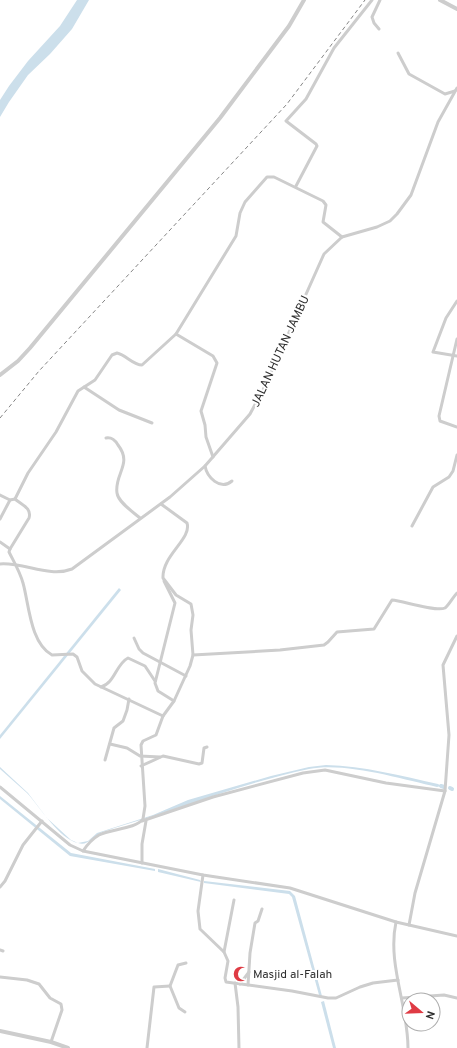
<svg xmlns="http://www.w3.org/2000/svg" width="457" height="1048" font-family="Overpass,sans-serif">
<rect width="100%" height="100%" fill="#fff"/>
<!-- water -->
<g fill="#ccdfeb">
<path d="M77 0H89L72 29 50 54 28 75 9 102 0 117V100L9 86 28 61 60 26Z"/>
<path d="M119 588 121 590 0 739V735Z"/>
<path d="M326 765C364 766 402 776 438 784L441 786 437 787C401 779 346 762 309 769 246 782 186 807 124 825 116 828 106 830 99 834 91 838 88 846 78 843 59 839 40 807 27 793 18 785 9 777 0 769V767L28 793 47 818 71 840 78 843 88 841 97 833 153 815 188 800 271 776 309 767Z"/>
<path d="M0 796 71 853 155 869V871L70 856 0 799Z"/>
<path d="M158 869 200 880 201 882 158 872Z"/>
<path d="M204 881 290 891 295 896 322 996 319 995 292 897 289 894 204 883Z"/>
<path d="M324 1001 336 1048H333L321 1002Z"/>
</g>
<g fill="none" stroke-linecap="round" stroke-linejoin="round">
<!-- canal -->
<g stroke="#ccdfeb" stroke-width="4">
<path d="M441 786 444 787"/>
<path d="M450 788 452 789"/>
</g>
<!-- minor -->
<g stroke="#cdcdcd" stroke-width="3">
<path d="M379 29 374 23 372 17 380 0"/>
<path d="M398 53 409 74 445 94 455 91"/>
<path d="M296 186 317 146 316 144 286 121 306 99 334 48 372 0"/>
<path d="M457 301 446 318 433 352 457 356"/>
<path d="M176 334 213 356 217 363 201 411 205 425 206 437 213 457"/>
<path d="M457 339 439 416 440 421 457 427"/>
<path d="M84 387 119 410 152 423"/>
<path d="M106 438C112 437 115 440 118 445 133 464 114 474 117 493 118 502 133 512 140 518"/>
<path d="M205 466C207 477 220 491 232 481"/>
<path d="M0 495 10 500 0 519"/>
<path d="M15 499 28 473 56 432 78 391 95 380 112 355 117 353C126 355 133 365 142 365L176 334 236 236 240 213 245 202 267 177H274L323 201 326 205 323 222 342 237"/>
<path d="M10 500 15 499C22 505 32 508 29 518L10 549"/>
<path d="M412 526 433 487 449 477 453 471 457 455"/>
<path d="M0 542 10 549 9 552C14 562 20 572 23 583 29 604 30 643 52 655L73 654 77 657 82 671 95 684 163 716"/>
<path d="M0 564C24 562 49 578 72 569L170 497 205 466 250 414 265 386 324 254 342 237 377 227 390 221 397 214 411 195 438 122 457 88"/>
<path d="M164 581 175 603 155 683 158 691 174 701"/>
<path d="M134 638 139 649 143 653 186 676"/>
<path d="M193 655 280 650 324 645 328 642 337 632 374 629 392 600C403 601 436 612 445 608 449 605 453 597 457 593"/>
<path d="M101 687C115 683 116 664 128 658L145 666 155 681"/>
<path d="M110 744 127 748 140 756 160 757"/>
<path d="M105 760 114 728 123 721 127 710 129 699"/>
<path d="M141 766 163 756 199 764 202 763 204 748 207 747"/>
<path d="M0 787 70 845 83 851 203 875 290 888 396 922"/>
<path d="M142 821 213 797 303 773 325 770 386 783 445 791"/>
<path d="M83 851C87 845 92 839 99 835 110 829 136 829 143 819L145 806 141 745 143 741 156 735 163 716 174 701 190 666 193 655 191 630 193 615 191 604 176 595 163 578C162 555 192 539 187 523L161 504"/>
<path d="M142 863V844L146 821"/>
<path d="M203 875 198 911 200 929 224 952"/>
<path d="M0 887 5 881 23 845 42 821"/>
<path d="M234 900 224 952 228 961 225 978 226 982 292 991 328 998H336L360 987 373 983 398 980"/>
<path d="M409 925 457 936"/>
<path d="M0 950 3 951"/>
<path d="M0 977 27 980 39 984 50 998 61 1004 62 1010 51 1042"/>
<path d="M235 983 238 1007 239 1048"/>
<path d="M240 984 249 972"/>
<path d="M248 985 250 953 255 923 258 921 262 909"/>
<path d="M402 998 444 995 457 998"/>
<path d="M185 1012 179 1008 170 986 178 965 186 963"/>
<path d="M147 1048 154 987 170 986"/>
<path d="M408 1048C408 1005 387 964 396 922L409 925 415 893 445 791 449 735 443 665 457 636"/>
</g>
<!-- tertiary -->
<g stroke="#cdcdcd" stroke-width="4">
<path d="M440 0 457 9"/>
<path d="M0 375 18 361 30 348 220 118 289 26 304 0"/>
<path d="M0 1031 51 1042 68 1048"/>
</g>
<!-- rail -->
<path stroke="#858585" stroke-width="1" stroke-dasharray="4 3" stroke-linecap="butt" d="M0 418 39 371 287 104 365 0"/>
</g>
<!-- icons -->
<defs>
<symbol id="mosque-bare" viewBox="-9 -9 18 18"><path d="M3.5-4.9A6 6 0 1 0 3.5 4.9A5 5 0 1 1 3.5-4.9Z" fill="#df3b44" stroke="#fff" stroke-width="2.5" paint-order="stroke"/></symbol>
</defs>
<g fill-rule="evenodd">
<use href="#mosque-bare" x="230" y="963" width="22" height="22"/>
</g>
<g text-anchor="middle" stroke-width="4" stroke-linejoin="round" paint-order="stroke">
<!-- street labels -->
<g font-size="12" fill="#303030" stroke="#fff">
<text transform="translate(280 351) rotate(-65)" y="4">JALAN HUTAN JAMBU</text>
</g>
<!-- poi labels -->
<g font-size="12" fill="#303030" stroke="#fff" text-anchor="start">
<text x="253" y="978">Masjid al-Falah</text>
</g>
</g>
<!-- north arrow -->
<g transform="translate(421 1012) rotate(109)"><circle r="19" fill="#ffffff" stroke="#acacac"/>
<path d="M0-3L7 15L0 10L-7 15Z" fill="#df3b44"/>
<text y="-6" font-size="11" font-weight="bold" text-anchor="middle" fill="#303030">N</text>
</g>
</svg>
